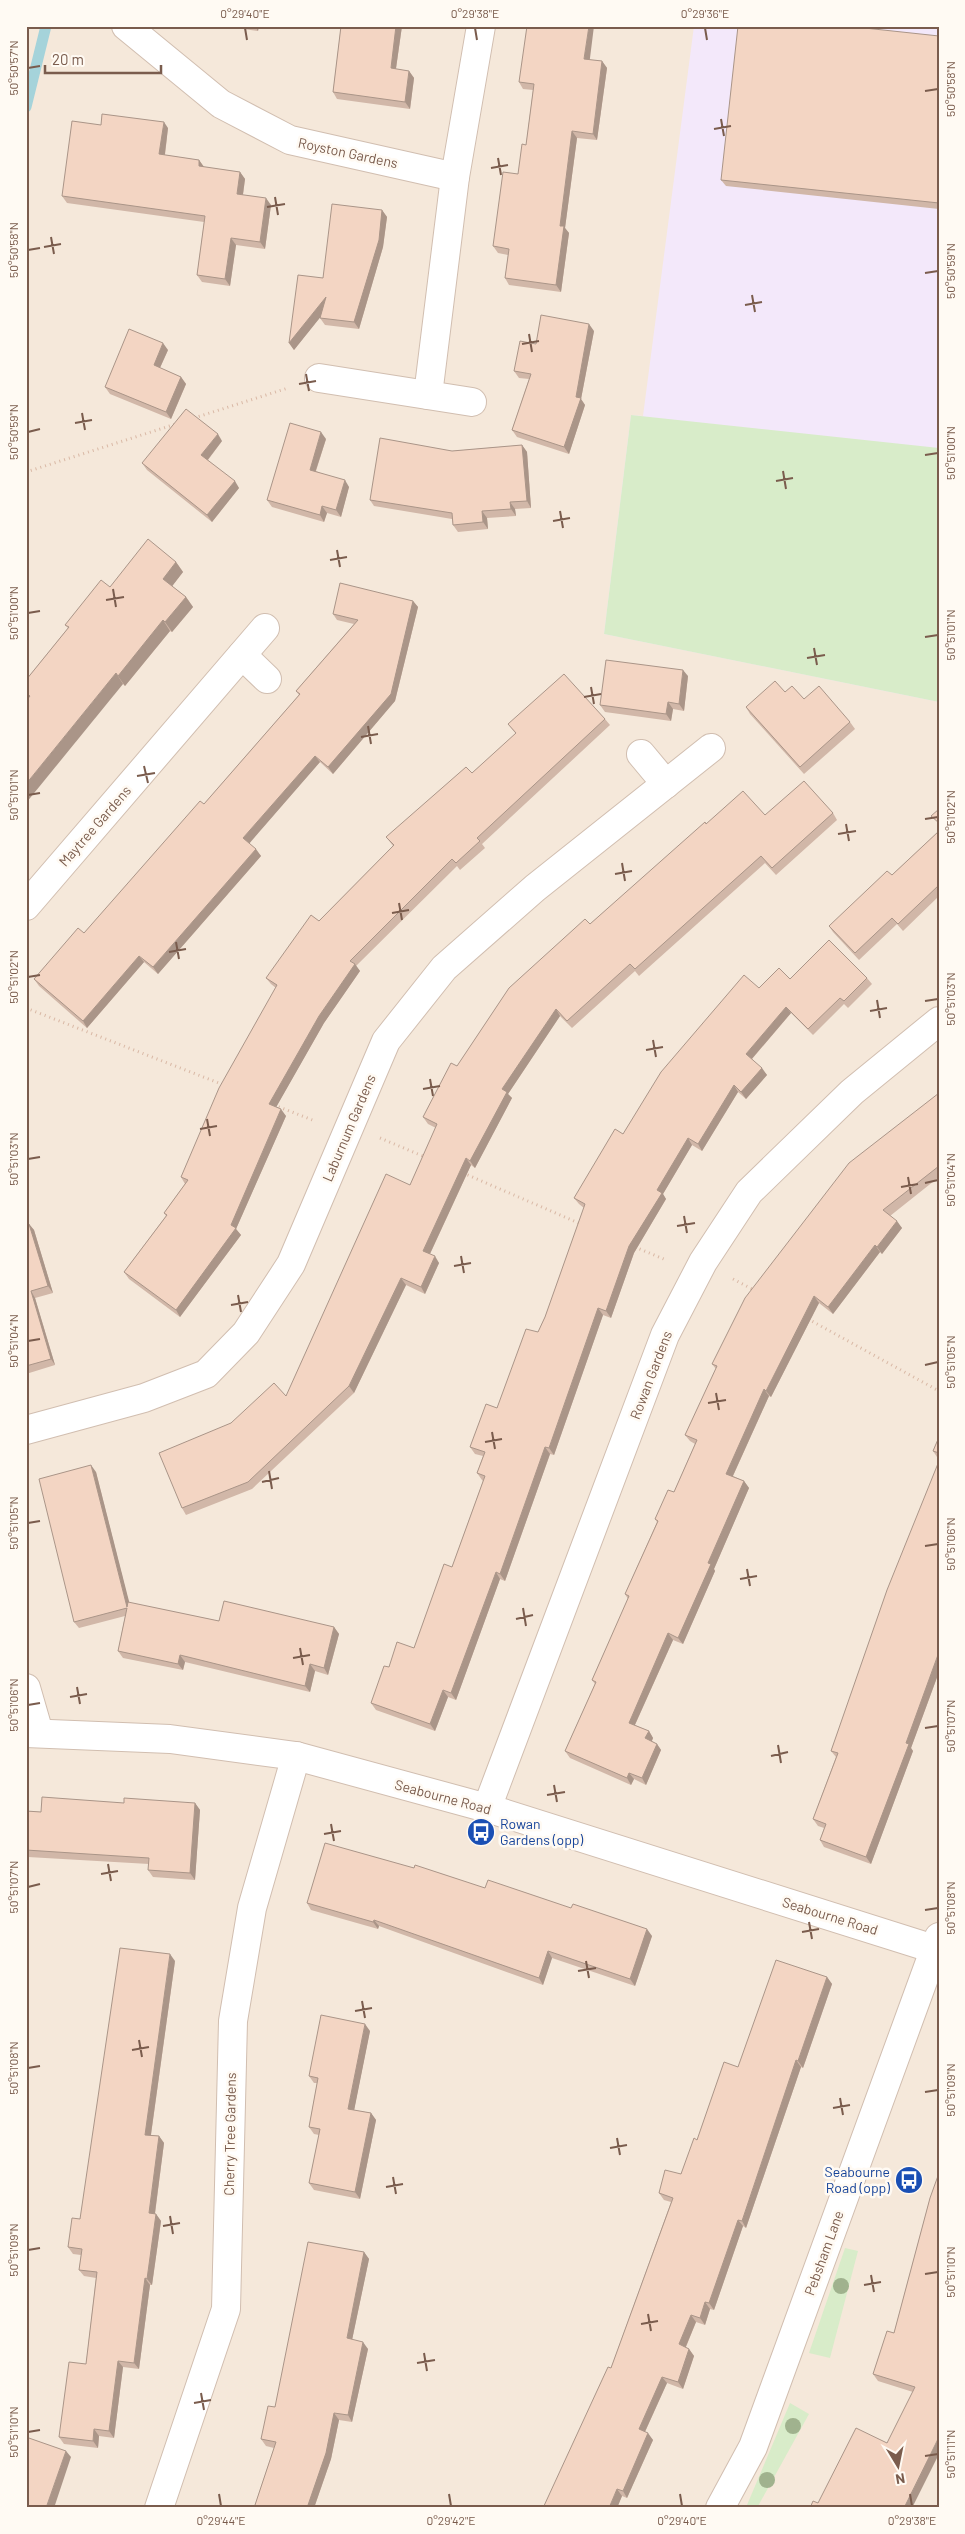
<svg xmlns="http://www.w3.org/2000/svg" width="965" height="2534" font-family="Barlow,sans-serif">
<rect width="100%" height="100%" fill="#fdf6ec"/>
<!-- residential -->
<rect fill="#f5e8da" x="26" y="26" width="913" height="2482"/>
<!-- education -->
<path fill="#f3e8fa" d="M694 26H939V702L604 634 631 415 643 416Z"/>
<!-- green -->
<g fill="#d8ecc9">
<path d="M631 415 939 448V702L604 634Z"/>
<path d="M845 2248 858 2251 830 2358 809 2353Z"/>
<path d="M790 2403 809 2414 757 2508 747 2505Z"/>
</g>
<g fill="none" stroke-linecap="round" stroke-linejoin="round">
<!-- stream -->
<path stroke="#a5d3da" stroke-width="11" d="M26 107 46 26"/>
<defs>
<g id="minor">
<path d="M126 26 221 104 290 140 455 177"/>
<path d="M319 378 472 402"/>
<path d="M428 395 455 177 481 26"/>
<path d="M242 655 267 679"/>
<path d="M641 754 666 784"/>
<path d="M26 906 265 628"/>
<path d="M26 1430 144 1398 206 1374 246 1333 291 1264 386 1041 444 968 535 888 711 748"/>
<path d="M26 1688 39 1733"/>
<path d="M26 1733 170 1739 296 1756 487 1808 934 1949"/>
<path d="M487 1808 665 1335 703 1262 749 1192 852 1092 939 1021"/>
<path d="M159 2508 226 2309 233 2021 252 1908 296 1756"/>
<path d="M720 2508 753 2447 939 1937"/>
</g>
</defs>
<!-- minor casing -->
<use href="#minor" stroke="#d1beb0" stroke-width="30"/>
<!-- path -->
<g stroke="#d9b8a5" stroke-width="3" stroke-dasharray="1 4" stroke-linecap="butt">
<path d="M194 418 288 388"/>
<path d="M26 472 176 424"/>
<path d="M26 1008 224 1085"/>
<path d="M274 1105 315 1121"/>
<path d="M380 1138 425 1157"/>
<path d="M463 1173 581 1224"/>
<path d="M635 1247 666 1260"/>
<path d="M733 1279 754 1290"/>
<path d="M808 1319 939 1391"/>
</g>
<!-- minor -->
<use href="#minor" stroke="#fff" stroke-width="28"/>
</g>
<!-- trees -->
<g fill="#a0b28e">
<circle cx="841" cy="2286" r="8"/>
<circle cx="793" cy="2426" r="8"/>
<circle cx="767" cy="2480" r="8"/>
</g>
<!-- wall -->
<g fill="#d1b7a8">
<path d="M228 26H259L258 31 229 27Z"/>
<path d="M341 26H402L396 69 409 71 414 78 410 109 337 99 333 92Z"/>
<path d="M939 36V209L726 186 721 180Z"/>
<path d="M590 60 602 61 607 68 597 140 577 138 565 228 569 233 561 292 509 285 505 278 508 255 498 253 493 246 518 174 526 145 533 90 523 89 519 82Z"/>
<path d="M101 125 168 128 165 155 199 160 204 167 240 172 245 179 243 195 271 205 265 249 236 245 230 286 202 282 197 275 204 222 67 203 62 196Z"/>
<path d="M382 210 387 217 383 247 359 329 325 325 320 318V317L294 350 289 343 323 278Z"/>
<path d="M594 331 581 399 585 405 569 454 517 437 512 430 529 379 519 378 514 371 536 344Z"/>
<path d="M168 350 160 368 181 377 186 384 171 419 110 394 105 387Z"/>
<path d="M326 439 316 471 349 487 341 517 327 513 324 522 272 507 267 500Z"/>
<path d="M222 441 208 460 239 488 212 522 147 470 142 463Z"/>
<path d="M522 445 527 452 531 508 515 509 516 516 487 518 488 529 458 532 453 525 452 519 374 506 370 500 452 451Z"/>
<path d="M176 562 183 572 172 586 186 597 193 607 172 632 170 631 125 686 123 684 28 699 26 697V680L68 628 65 625 110 587Z"/>
<path d="M413 601 418 607 395 701 333 774 320 762 249 843 261 856 158 974 144 962 87 1028 39 986 34 979 84 933 204 804 299 695 296 691 354 624 337 620 333 614Z"/>
<path d="M688 676 684 711 673 709 671 721 605 712 600 705Z"/>
<path d="M785 692 850 722 855 729 804 774 750 714 746 707Z"/>
<path d="M605 719 610 725 482 844 485 848 460 870 457 866 356 966 360 971 324 1023 276 1107 286 1116 236 1229 241 1235 180 1317 129 1279 124 1272 166 1216 164 1213 185 1184 181 1177 276 988 271 984 266 978 319 921 393 846 386 837 472 773 516 734 508 724Z"/>
<path d="M833 813 837 820 776 875 765 863 639 976 635 971 572 1028 560 1016 508 1094 512 1098 475 1168 471 1165 430 1254 439 1263 425 1294 406 1285 354 1393 252 1489 186 1515 182 1508 231 1423 286 1396 410 1185 436 1128 428 1124 423 1117 457 1066 590 924 706 824 765 815Z"/>
<path d="M939 831V896L903 931 897 924 859 960 833 932 829 926 892 875Z"/>
<path d="M867 978 872 984 848 1008 844 1004 813 1035 791 1013 752 1059 767 1075 746 1099 738 1092 702 1151 692 1145 663 1194 666 1199 634 1253 611 1318 603 1315 554 1455 550 1454 505 1581 500 1579 456 1700 448 1697 435 1731 376 1710 371 1703 389 1667 414 1648 452 1567 483 1481 482 1480 477 1473 483 1456 475 1454 470 1447 497 1408 538 1332 545 1317 584 1208 579 1204 574 1198 623 1134 759 988 790 979Z"/>
<path d="M939 1093V1177L890 1216 902 1228 882 1254 880 1252 833 1314 819 1303 771 1397 769 1396 733 1476 744 1481 749 1488 714 1569 715 1571 683 1644 673 1640 635 1725 649 1731 653 1738 652 1741 657 1744 661 1750 646 1785 634 1779 631 1785 570 1758 565 1751 595 1684 592 1680 628 1599 625 1594 657 1522 655 1519 674 1492 695 1444 690 1441 685 1435 716 1369 712 1364Z"/>
<path d="M26 1222 27 1224H29L34 1230 53 1293 35 1298 55 1365 26 1374Z"/>
<path d="M939 1437V1458L937 1457 933 1451Z"/>
<path d="M939 1461V1672L911 1748 913 1751 871 1864 824 1847 820 1840 824 1828 818 1826 813 1819 836 1757 831 1751Z"/>
<path d="M96 1472 129 1603 219 1621 334 1627 339 1634 328 1675 315 1671 310 1692 185 1662 183 1670 123 1658 118 1651 125 1616 79 1628 74 1622Z"/>
<path d="M124 1803H195L200 1810 195 1880 153 1877 148 1870 149 1864 28 1857 26 1854V1811L41 1812Z"/>
<path d="M485 1888 652 1936 635 1986 552 1958 543 1985 379 1926 378 1929 311 1910 307 1903Z"/>
<path d="M175 1961 151 2135 159 2136 164 2143 155 2214H156L161 2221 152 2285H150L139 2369 123 2367 114 2438 99 2436 98 2448 64 2444 59 2437 86 2364 96 2278 84 2276 79 2270 81 2255 73 2254 68 2247 80 2219Z"/>
<path d="M827 1977 832 1984 803 2068 801 2067 746 2228 743 2226 714 2310 710 2309 705 2325 696 2322 686 2347 689 2349 694 2356 683 2389 667 2383 645 2432 653 2440 627 2498 622 2496 617 2508 611 2368 671 2202 664 2200 659 2193 681 2174 697 2140 738 2067Z"/>
<path d="M370 2031 354 2110 371 2113 376 2120 360 2199 314 2190 309 2183 319 2135 314 2134 309 2127 317 2083H314L309 2076Z"/>
<path d="M930 2198 912 2508 818 2503 887 2443 913 2392 878 2381 873 2374 894 2333Z"/>
<path d="M364 2252 369 2259 352 2340 368 2349 352 2422 339 2420 331 2459 314 2508H254L274 2448 266 2446 261 2439 275 2407Z"/>
</g>
<!-- shaded-wall -->
<g fill="#aa9588">
<path d="M255 26H259L258 31Z"/>
<path d="M396 26H402L395 75 391 68Z"/>
<path d="M589 26H594L589 66 584 59Z"/>
<path d="M602 61 607 68 597 140 593 134Z"/>
<path d="M409 71 414 78 410 109 405 102Z"/>
<path d="M164 122 168 128 164 161 159 154Z"/>
<path d="M572 131 577 138 565 228 569 233 561 292 556 285 560 226Z"/>
<path d="M199 160 204 167 203 173 199 166Z"/>
<path d="M240 172 245 179 242 201 237 194Z"/>
<path d="M266 198 271 205 265 249 260 242Z"/>
<path d="M382 210 387 217 383 247 359 329 354 322Z"/>
<path d="M231 238 236 245 230 286 225 279Z"/>
<path d="M326 297 331 304 294 350 289 343Z"/>
<path d="M589 324 594 331 581 399 585 405 569 454 564 447 576 397Z"/>
<path d="M163 343 168 350 158 372 154 365Z"/>
<path d="M181 377 186 384 171 419 166 412Z"/>
<path d="M321 432 326 439 314 476 310 470Z"/>
<path d="M218 434 222 441 206 462 201 455Z"/>
<path d="M522 445 527 452 531 508 527 501Z"/>
<path d="M345 480 349 487 341 517 336 510Z"/>
<path d="M235 481 239 488 212 522 207 515Z"/>
<path d="M510 502 515 509 516 516 511 509Z"/>
<path d="M322 506 327 513 324 522 320 515Z"/>
<path d="M482 511 487 518 488 529 483 522Z"/>
<path d="M176 562 183 572 170 589 163 579Z"/>
<path d="M186 597 193 607 172 632 165 622Z"/>
<path d="M413 601 418 607 395 701 333 774 328 767Z"/>
<path d="M163 620 170 631 125 686 118 676Z"/>
<path d="M683 670 688 676 684 711 679 704Z"/>
<path d="M116 673 123 684 26 803V784Z"/>
<path d="M668 702 673 709 671 721 666 714Z"/>
<path d="M315 756 320 762 248 845 243 838Z"/>
<path d="M256 849 261 856 158 974 153 967Z"/>
<path d="M139 956 144 962 87 1028 83 1021Z"/>
<path d="M355 964 360 971 324 1023 274 1111 269 1104 319 1016Z"/>
<path d="M786 1007 791 1013 750 1061 746 1054Z"/>
<path d="M556 1009 560 1016 508 1094 512 1098 475 1168 470 1161 502 1089Z"/>
<path d="M762 1068 767 1075 746 1099 741 1092Z"/>
<path d="M734 1085 738 1092 702 1151 698 1144Z"/>
<path d="M281 1109 286 1116 236 1229 241 1235 180 1317 176 1310 231 1225Z"/>
<path d="M688 1138 692 1145 663 1194 666 1199 634 1253 611 1318 606 1311 629 1246 657 1190Z"/>
<path d="M466 1158 471 1165 428 1258 423 1251Z"/>
<path d="M897 1221 902 1228 882 1254 877 1247Z"/>
<path d="M29 1224 34 1230 53 1293 48 1286Z"/>
<path d="M875 1245 880 1252 833 1314 828 1307Z"/>
<path d="M435 1256 439 1263 425 1294 421 1287Z"/>
<path d="M401 1278 406 1285 354 1393 349 1386Z"/>
<path d="M31 1291 35 1298 55 1365 51 1359Z"/>
<path d="M814 1296 819 1303 771 1397 766 1391Z"/>
<path d="M598 1308 603 1315 554 1455 549 1448Z"/>
<path d="M764 1389 769 1396 731 1480 726 1474Z"/>
<path d="M545 1447 550 1454 505 1581 500 1574Z"/>
<path d="M91 1465 96 1472 132 1613 127 1607Z"/>
<path d="M744 1481 749 1488 714 1569 715 1571 683 1644 678 1638 708 1563Z"/>
<path d="M496 1572 500 1579 456 1700 451 1693Z"/>
<path d="M334 1627 339 1634 328 1675 324 1668Z"/>
<path d="M668 1633 673 1640 633 1729 629 1723Z"/>
<path d="M939 1652V1672L911 1748 913 1751 871 1864 866 1857 906 1743Z"/>
<path d="M180 1655 185 1662 183 1670 178 1664Z"/>
<path d="M310 1664 315 1671 310 1692 305 1686Z"/>
<path d="M443 1690 448 1697 435 1731 430 1724Z"/>
<path d="M649 1731 653 1738 650 1745 645 1738Z"/>
<path d="M657 1744 661 1750 646 1785 642 1778Z"/>
<path d="M629 1773 634 1779 631 1785 627 1778Z"/>
<path d="M195 1803 200 1810 195 1880 190 1873Z"/>
<path d="M374 1920 379 1926 378 1929 373 1922Z"/>
<path d="M647 1929 652 1936 635 1986 630 1979Z"/>
<path d="M548 1951 552 1958 543 1985 539 1978Z"/>
<path d="M170 1954 175 1961 150 2141 145 2135Z"/>
<path d="M827 1977 832 1984 803 2068 798 2061Z"/>
<path d="M365 2024 370 2031 353 2116 348 2109Z"/>
<path d="M796 2060 801 2067 746 2228 742 2221Z"/>
<path d="M371 2113 376 2120 360 2199 355 2192Z"/>
<path d="M159 2136 164 2143 154 2220 149 2213Z"/>
<path d="M156 2214 161 2221 152 2285 147 2279Z"/>
<path d="M738 2220 743 2226 714 2310 709 2303Z"/>
<path d="M364 2252 369 2259 351 2345 347 2338Z"/>
<path d="M145 2278 150 2285 139 2369 134 2363Z"/>
<path d="M705 2302 710 2309 705 2325 700 2318Z"/>
<path d="M691 2315 696 2322 684 2351 679 2344Z"/>
<path d="M363 2342 368 2349 352 2422 348 2415Z"/>
<path d="M689 2349 694 2356 683 2389 678 2382Z"/>
<path d="M118 2361 123 2367 114 2438 109 2431Z"/>
<path d="M662 2377 667 2383 643 2436 639 2429Z"/>
<path d="M334 2413 339 2420 331 2459 314 2508H307Z"/>
<path d="M94 2429 99 2436 98 2448 93 2441Z"/>
<path d="M648 2433 653 2440 627 2498 623 2491Z"/>
<path d="M939 2437V2454L912 2508H904Z"/>
<path d="M66 2451 71 2457 54 2508H46Z"/>
<path d="M617 2489 622 2496 617 2508H609Z"/>
</g>
<!-- building -->
<g fill="#f3d5c3" stroke="#aa9588">
<path d="M341 26H396L391 68 409 71 405 102 333 92Z"/>
<path d="M527 26H589L584 59 602 61 593 134 572 131 560 226H564L556 285 505 278 509 249 493 246 503 172 518 174 522 144 526 145 534 84 519 82Z"/>
<path d="M738 26H846L939 36V203L721 180Z"/>
<path d="M102 114 164 122 159 154 199 160V166L240 172 237 194 266 198 260 242 231 238 225 279 197 275 205 216 62 196 72 121 101 125Z"/>
<path d="M332 204 382 210 379 240 354 322 320 318 326 297 289 343 298 275 323 278Z"/>
<path d="M541 315 589 324 576 397 581 398 564 447 512 430 531 374 514 371 520 341 536 344Z"/>
<path d="M129 329 163 343 154 365 181 377 166 412 105 387Z"/>
<path d="M186 409 218 434 201 455 235 481 207 515 142 463Z"/>
<path d="M290 423 321 432 310 470 345 480 336 510 322 506 320 515 267 500Z"/>
<path d="M380 438 452 451 522 445 527 501 510 502 511 509 482 511 483 522 453 525 452 513 370 500Z"/>
<path d="M148 539 176 562 163 579 186 597 165 622 163 620 118 676 116 673 26 784V701L30 696 26 693V680L69 627 65 625 101 580 110 587Z"/>
<path d="M340 583 413 601 391 694 328 767 315 756 243 838 256 849 153 967 139 956 83 1021 34 979 78 928 84 933 200 801 204 804 300 694 296 691 358 620 333 614Z"/>
<path d="M606 660 683 670 679 704 668 702 666 714 600 705Z"/>
<path d="M564 674 605 719 477 838 480 841 456 863 452 859 350 961 355 964 319 1016 269 1104 281 1109 231 1225 236 1228 176 1310 124 1272 167 1215 164 1213 188 1180 181 1177 219 1088 277 985 266 978 311 915 319 921 394 845 386 837 466 767 472 773 516 733 508 724Z"/>
<path d="M775 681 785 692 792 686 804 699 819 686 850 722 800 767 746 707Z"/>
<path d="M804 781 833 813 772 868 761 856 635 969 630 964 567 1021 556 1009 502 1089 507 1092 470 1161 466 1158 423 1251 435 1256 421 1287 401 1278 349 1386 248 1482 182 1508 159 1453 231 1423 274 1383 286 1396 386 1174 410 1185 437 1124 423 1117 451 1063 457 1066 509 988 585 919 590 924 705 822 706 824 743 791 765 815Z"/>
<path d="M939 809V823L931 816Z"/>
<path d="M939 831V885L898 924 892 918 855 953 829 926 887 871 892 875Z"/>
<path d="M829 940 867 978 844 1001 840 998 808 1029 786 1007 746 1054 762 1068 741 1092 734 1085 698 1144 688 1138 657 1190 662 1193 629 1246 606 1311 598 1308 549 1448 545 1447 500 1574 496 1572 451 1693 443 1690 430 1724 371 1703 384 1666 389 1667 397 1642 414 1648 444 1564 452 1567 485 1476 477 1473 485 1452 470 1447 486 1404 497 1408 526 1329 538 1332 545 1317 585 1204 574 1198 615 1129 623 1134 661 1072 744 975 759 988 779 968 790 979Z"/>
<path d="M939 1093V1166L883 1210 897 1221 877 1247 875 1245 828 1307 814 1296 766 1391 764 1389 726 1474 744 1481 708 1563 711 1564 678 1638 668 1633 629 1723 649 1731 645 1738 657 1744 642 1778 629 1773 627 1778 565 1751 596 1682 592 1680 629 1596 625 1594 658 1521 655 1519 668 1490 674 1492 697 1440 685 1435 717 1366 712 1364 745 1298 849 1163Z"/>
<path d="M29 1224 48 1286 31 1291 51 1359 26 1366V1225Z"/>
<path d="M939 1437V1453L933 1451Z"/>
<path d="M939 1461V1652L906 1743 909 1744 866 1857 820 1840 826 1824 813 1819 838 1753 831 1751 887 1590Z"/>
<path d="M91 1465 127 1607 128 1602 219 1621 224 1601 334 1627 324 1668 310 1664 305 1686 180 1655 178 1664 118 1651 127 1608 74 1622 39 1479Z"/>
<path d="M42 1797 124 1803V1798L195 1803 190 1873 148 1870 149 1858 26 1850V1811L41 1812Z"/>
<path d="M325 1843 414 1868 415 1865 485 1888 488 1880 571 1908 573 1904 647 1929 630 1979 548 1951 539 1978 374 1920 373 1922 307 1903Z"/>
<path d="M120 1948 170 1954 145 2135 159 2136 149 2213 156 2214 147 2279 145 2278 134 2363 118 2361 109 2431 94 2429 93 2441 59 2437 69 2362 86 2364 97 2272 79 2270 82 2249 68 2247 72 2218 80 2219Z"/>
<path d="M776 1960 827 1977 798 2061 796 2060 742 2221 738 2220 709 2303 705 2302 700 2318 691 2315 679 2344 689 2349 678 2382 662 2377 639 2429 648 2433 623 2491 617 2489 609 2508H543L608 2367 611 2368 673 2198 659 2193 665 2170 681 2174 694 2138 697 2140 724 2062 738 2067Z"/>
<path d="M321 2015 365 2024 348 2109 371 2113 355 2192 309 2183 320 2129 309 2127 318 2078 309 2076Z"/>
<path d="M939 2173V2437L904 2508H810L813 2501 818 2503 856 2428 887 2443 915 2387 873 2374 887 2331 894 2333 930 2198Z"/>
<path d="M308 2242 364 2252 347 2338 363 2342 348 2415 334 2413 326 2453 307 2508H254L276 2442 261 2439 268 2406 275 2407Z"/>
<path d="M26 2437 66 2451 46 2508H26Z"/>
</g>
<!-- ticks -->
<path fill="none" stroke="#7a5c4d" stroke-width="2" d="M245 28 247 40M475 28 477 40M705 28 707 40M28 68 40 66M925 91 938 89M721 119 724 136M714 129 731 126M498 158 501 175M491 168 508 165M275 197 278 215M267 207 285 204M51 237 54 254M44 247 61 244M28 250 40 248M925 273 938 271M752 295 755 312M745 305 762 302M529 334 532 352M522 344 539 341M306 374 309 391M299 384 316 381M82 413 85 430M75 423 92 420M28 432 40 429M925 455 938 453M783 471 786 489M776 481 793 478M560 511 563 528M553 521 570 518M337 550 340 567M330 560 347 557M113 589 116 607M106 600 124 597M28 613 40 611M925 637 938 635M814 648 817 665M807 658 825 655M591 687 594 704M584 697 601 694M368 726 371 744M361 737 378 734M144 766 148 783M137 776 155 773M28 795 40 793M925 819 938 817M846 824 849 841M838 834 856 831M622 863 625 881M615 874 632 871M399 903 402 920M392 913 409 910M176 942 179 959M169 952 186 949M28 977 40 975M877 1000 880 1018M925 1001 938 999M870 1011 887 1008M653 1040 656 1057M646 1050 663 1047M430 1079 433 1096M423 1089 440 1086M207 1119 210 1136M200 1129 217 1126M28 1159 40 1157M908 1177 911 1194M925 1183 938 1180M901 1187 918 1184M684 1216 687 1233M677 1226 695 1223M461 1256 464 1273M454 1266 471 1263M238 1295 241 1312M231 1305 248 1302M28 1341 40 1339M925 1365 938 1362M716 1393 719 1410M708 1403 726 1400M492 1432 495 1449M485 1442 502 1439M269 1471 272 1489M262 1482 279 1478M28 1523 40 1521M925 1546 938 1544M747 1569 750 1586M740 1579 757 1576M523 1608 526 1626M516 1619 533 1615M300 1648 303 1665M293 1658 310 1655M77 1687 80 1704M70 1697 87 1694M28 1705 40 1703M925 1728 938 1726M778 1745 781 1763M771 1756 788 1752M554 1785 557 1802M547 1795 565 1792M331 1824 334 1841M324 1834 341 1831M108 1864 111 1881M101 1874 118 1871M28 1887 40 1884M925 1910 938 1908M809 1922 812 1939M802 1932 819 1929M586 1961 589 1978M578 1971 596 1968M362 2001 365 2018M355 2011 372 2008M139 2040 142 2057M132 2050 149 2047M28 2068 40 2066M925 2092 938 2090M840 2098 843 2115M833 2108 850 2105M617 2138 620 2155M610 2148 627 2145M393 2177 396 2194M386 2187 403 2184M170 2216 173 2234M163 2226 180 2223M28 2250 40 2248M925 2274 938 2272M871 2275 874 2292M864 2285 881 2282M648 2314 651 2331M641 2324 658 2321M424 2353 427 2371M417 2363 435 2360M201 2393 204 2410M194 2403 211 2400M28 2432 40 2430M925 2456 938 2454M219 2494 221 2506M449 2494 451 2506M680 2494 682 2506M910 2494 912 2506"/>
<!-- icons -->
<defs>
<symbol id="bus-disc" viewBox="-11 -11 22 22"><circle r="9.5" fill="#1a4fb4" stroke="#fffaf3"/><path d="M-5-6H5V4H4V6H2V4H-2V6H-4V4H-5ZM-3.5-4V0h7V-4ZM-3.5 1.2v1.5H-2V1.2ZM2 1.2v1.5H3.5V1.2Z" fill="#fff"/></symbol>
</defs>
<g fill-rule="evenodd">
<use href="#bus-disc" x="465" y="1816" width="32" height="32"/>
<use href="#bus-disc" x="893" y="2164" width="32" height="32"/>
</g>
<g text-anchor="middle" stroke-width="5" stroke-linejoin="round" paint-order="stroke">
<!-- street labels -->
<g font-size="14" fill="#7a5c4d" stroke="#fffaf3">
<text transform="translate(348 153) rotate(12)" y="5">Royston Gardens</text>
<text transform="translate(95 826) rotate(-49)" y="5">Maytree Gardens</text>
<text transform="translate(349 1128) rotate(-67)" y="5">Laburnum Gardens</text>
<text transform="translate(651 1375) rotate(-69)" y="5">Rowan Gardens</text>
<text transform="translate(443 1797) rotate(15)" y="5">Seabourne Road</text>
<text transform="translate(830 1916) rotate(17)" y="5">Seabourne Road</text>
<text transform="translate(230 2134) rotate(-89)" y="5">Cherry Tree Gardens</text>
<text transform="translate(824 2253) rotate(-70)" y="5">Pebsham Lane</text>
</g>
<!-- transit labels -->
<g font-size="14" fill="#164399" stroke="#fffaf3" text-anchor="start">
<text x="500" y="1829">Rowan<tspan x="500" dy="16">Gardens (opp)</tspan></text>
<text x="890" y="2177" text-anchor="end">Seabourne<tspan x="890" dy="16">Road (opp)</tspan></text>
</g>
</g>
<!-- border -->
<rect width="965" height="2534" fill="none" stroke="#fffaf3" stroke-width="55"/>
<!-- north arrow -->
<g transform="translate(898 2466) rotate(170)" stroke="#fffaf3" stroke-width="4" paint-order="stroke">
<path d="M0-4L9 19L0 12L-9 19Z" fill="#7a5c4d"/>
<text y="-8" font-size="14" font-weight="bold" text-anchor="middle" fill="#7a5c4d">N</text>
</g>
<!-- scale -->
<path d="M45 65v8h116v-8" fill="none" stroke="#7a5c4d" stroke-width="2.5"/>
<text x="52" y="65" font-size="15" fill="#7a5c4d" stroke="#fffaf3" stroke-width="4" paint-order="stroke">20 m</text>
<rect x="28" y="28" width="910" height="2478" fill="none" stroke="#7a5c4d" stroke-width="2"/>
<g font-size="12" text-anchor="middle" fill="#7a5c4d">
<text x="245" y="18">0°29'40"E</text>
<text x="475" y="18">0°29'38"E</text>
<text x="705" y="18">0°29'36"E</text>
<text transform="translate(14 68) rotate(-90)" y="4">50°50'57"N</text>
<text transform="translate(951 89) rotate(-90)" y="4">50°50'58"N</text>
<text transform="translate(14 250) rotate(-90)" y="4">50°50'58"N</text>
<text transform="translate(951 271) rotate(-90)" y="4">50°50'59"N</text>
<text transform="translate(14 432) rotate(-90)" y="4">50°50'59"N</text>
<text transform="translate(951 453) rotate(-90)" y="4">50°51'00"N</text>
<text transform="translate(14 613) rotate(-90)" y="4">50°51'00"N</text>
<text transform="translate(951 635) rotate(-90)" y="4">50°51'01"N</text>
<text transform="translate(14 795) rotate(-90)" y="4">50°51'01"N</text>
<text transform="translate(951 817) rotate(-90)" y="4">50°51'02"N</text>
<text transform="translate(14 977) rotate(-90)" y="4">50°51'02"N</text>
<text transform="translate(951 999) rotate(-90)" y="4">50°51'03"N</text>
<text transform="translate(14 1159) rotate(-90)" y="4">50°51'03"N</text>
<text transform="translate(951 1180) rotate(-90)" y="4">50°51'04"N</text>
<text transform="translate(14 1341) rotate(-90)" y="4">50°51'04"N</text>
<text transform="translate(951 1362) rotate(-90)" y="4">50°51'05"N</text>
<text transform="translate(14 1523) rotate(-90)" y="4">50°51'05"N</text>
<text transform="translate(951 1544) rotate(-90)" y="4">50°51'06"N</text>
<text transform="translate(14 1705) rotate(-90)" y="4">50°51'06"N</text>
<text transform="translate(951 1726) rotate(-90)" y="4">50°51'07"N</text>
<text transform="translate(14 1887) rotate(-90)" y="4">50°51'07"N</text>
<text transform="translate(951 1908) rotate(-90)" y="4">50°51'08"N</text>
<text transform="translate(14 2068) rotate(-90)" y="4">50°51'08"N</text>
<text transform="translate(951 2090) rotate(-90)" y="4">50°51'09"N</text>
<text transform="translate(14 2250) rotate(-90)" y="4">50°51'09"N</text>
<text transform="translate(951 2272) rotate(-90)" y="4">50°51'10"N</text>
<text transform="translate(14 2432) rotate(-90)" y="4">50°51'10"N</text>
<text transform="translate(951 2454) rotate(-90)" y="4">50°51'11"N</text>
<text x="221" y="2525">0°29'44"E</text>
<text x="451" y="2525">0°29'42"E</text>
<text x="682" y="2525">0°29'40"E</text>
<text x="912" y="2525">0°29'38"E</text>
</g>
</svg>
